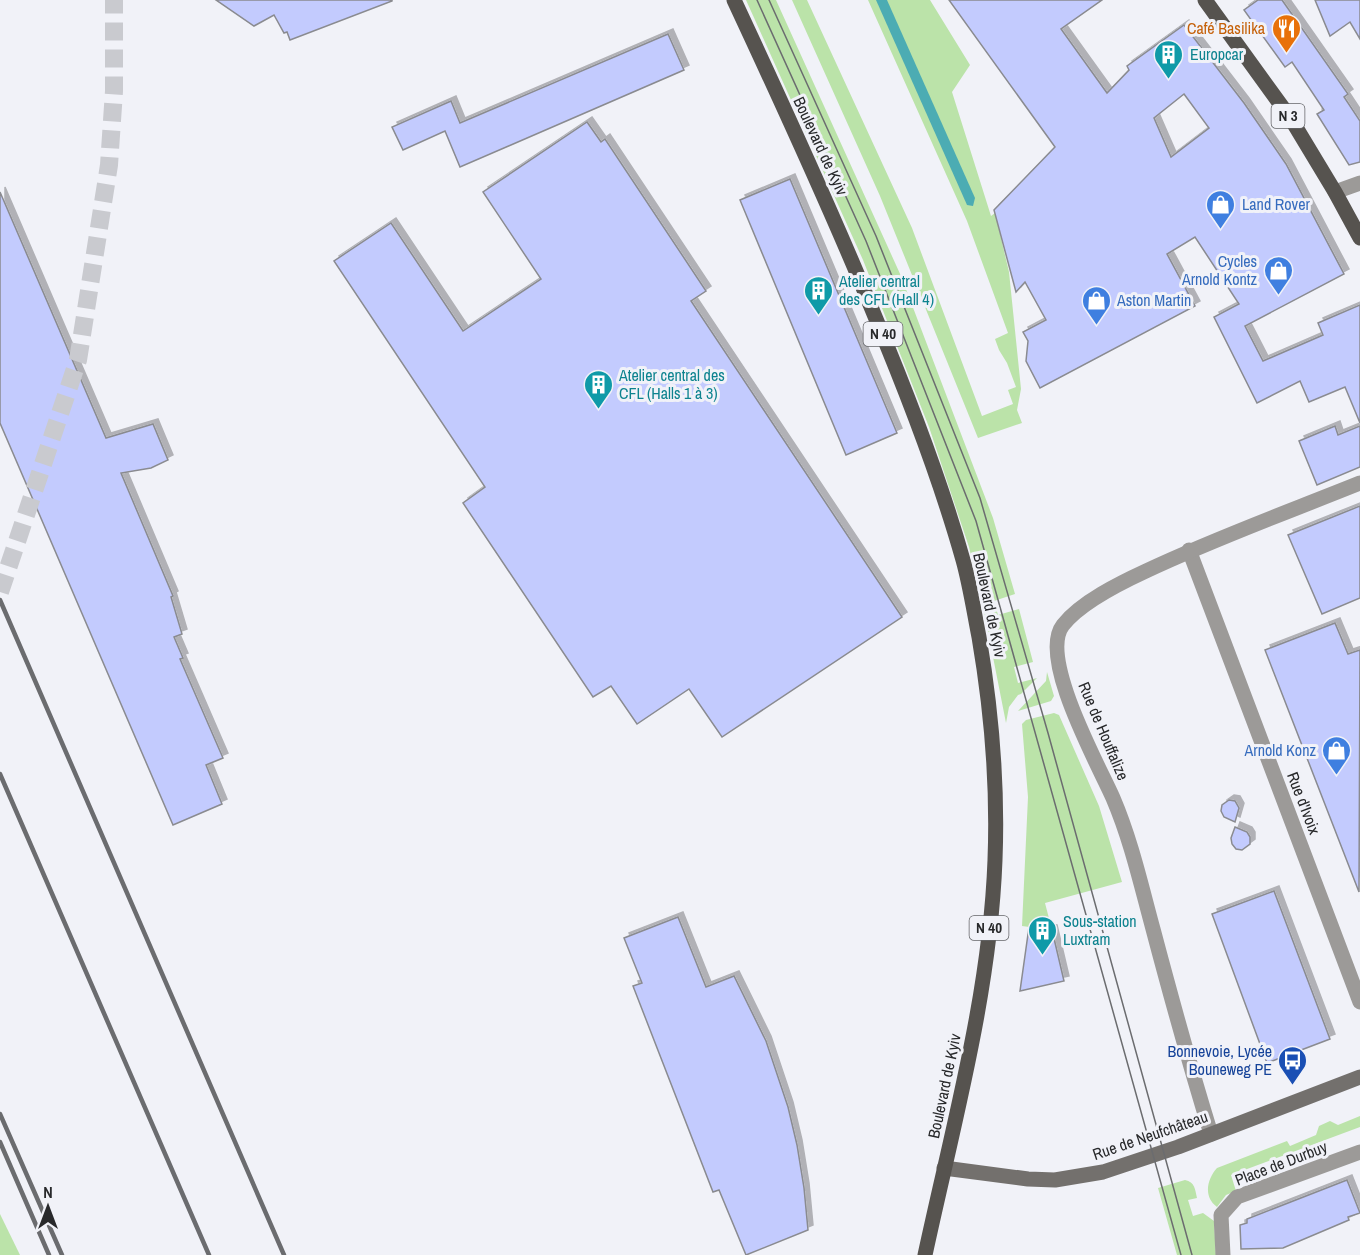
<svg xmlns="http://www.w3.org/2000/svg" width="1360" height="1255" font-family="'Archivo Narrow',sans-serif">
<defs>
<filter id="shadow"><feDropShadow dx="5" dy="-5" stdDeviation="0" flood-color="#0004"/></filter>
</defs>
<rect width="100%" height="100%" fill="#f1f2f8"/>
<!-- green -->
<g fill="#bbe3a9">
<path d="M746 0H776L901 276 993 518 1015 594 994 601 998 615 1019 609 1033 662 1014 667 1018 683 1037 678 1021 694 1018 695 1009 707 1006 723 982 601 969 547 929 427 863 260Z"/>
<path d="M792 0H807L912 228 982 416 1013 404 1008 390 1016 387 1007 363 999 350 995 339 1008 333 967 221 868 0H930L970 65 952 92 991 216 995 213 1009 272 1021 389 1017 410 1022 423 978 438 880 196Z"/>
<path d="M1047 672 1054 696 1051 701 1018 711 1046 681Z"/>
<path d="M1054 713 1059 715 1099 806 1122 882 1045 903 1052 930 1022 926 1028 797 1022 724 1026 720Z"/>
<path d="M1360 1116V1127L1231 1175 1236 1191 1226 1195 1217 1207C1203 1197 1207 1179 1217 1168L1287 1141 1290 1146 1316 1135 1319 1126 1330 1121 1338 1125Z"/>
<path d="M1185 1180C1195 1182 1195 1189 1197 1198L1188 1200 1193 1216 1203 1213 1214 1221 1216 1255H1177L1158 1188Z"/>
<path d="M0 1214 20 1255H0Z"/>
</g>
<!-- water -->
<path fill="#4cacb3" d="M876 0H887L975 198 973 206 967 205Z"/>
<!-- building -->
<g fill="#c3cbfe" stroke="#8a8b90" stroke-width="1.5" fill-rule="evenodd" filter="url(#shadow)">
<path d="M216 0H392V1L290 40 287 32 284 33 274 15 254 26Z"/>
<path d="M949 0H1102L1061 29 1107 93 1129 70 1127 66 1184 25 1244 103 1286 164 1344 274 1245 326 1263 361 1323 335 1318 323 1360 305V423L1345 387 1309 402 1300 381 1257 403 1214 317 1239 304 1195 237 1167 254 1195 306 1040 388 1026 361 1028 341 1023 332 1046 320 1025 282 1016 292 994 210 1055 147ZM1184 94 1209 128 1171 157 1154 118Z"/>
<path d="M1258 0H1282L1348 94 1344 97 1360 121V162L1349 165 1317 114 1324 110 1292 62 1285 67 1244 10Z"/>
<path d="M1315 0H1360V39L1350 22 1330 36Z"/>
<path d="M668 34 684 70 460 167 445 131 403 150 392 127 451 101 460 123Z"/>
<path d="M587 122 601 142 605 139 706 291 691 301 902 617 722 737 689 689 637 724 611 686 593 697 463 503 485 487 334 261 391 223 463 331 541 279 483 192Z"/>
<path d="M790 179 897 433 846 455 740 200Z"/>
<path d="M0 192 106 438 153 424 168 460 151 468 121 473 173 596 171 597 182 634 174 637 183 658 180 659 223 758 206 765 222 804 173 825 0 423Z"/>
<path d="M1335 426 1338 435 1360 426V467L1317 485 1299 441Z"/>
<path d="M1360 506V598L1322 614 1288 535Z"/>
<path d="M1335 623 1348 654 1360 650 1359 892 1265 650Z"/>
<path d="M1229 800 1235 801 1239 808 1235 822 1224 817 1221 811 1222 805Z"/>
<path d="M1235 827 1247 832 1250 837V844L1242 850 1236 849 1232 844 1231 838Z"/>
<path d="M1274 891 1330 1039 1267 1063 1212 914Z"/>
<path d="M678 917 706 987 734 976 766 1041 788 1107 797 1145 804 1188 808 1230 746 1255 719 1190 713 1192 633 986 642 983 624 938Z"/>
<path d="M1029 927 1052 930 1064 981 1020 991Z"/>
<path d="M1347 1180 1360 1213 1348 1217 1349 1220 1283 1248 1241 1249 1240 1225 1247 1223V1219Z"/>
</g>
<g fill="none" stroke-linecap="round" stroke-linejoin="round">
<!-- highway-tunnel -->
<path stroke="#c9cacf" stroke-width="18" stroke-dasharray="18 9" stroke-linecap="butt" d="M0 592 78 360 109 165 114 91V0"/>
<!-- street -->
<g stroke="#9c9a98" stroke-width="15">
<path d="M1335 192 1360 183"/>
<path d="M1189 550 1360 1002"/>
<path d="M1211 1134C1190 1066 1171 997 1153 929 1141 885 1131 840 1113 798 1098 764 1038 657 1063 625 1081 602 1120 583 1146 571 1216 538 1288 512 1360 483"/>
<path d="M1223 1255 1221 1215 1237 1197 1360 1152"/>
</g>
<!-- secondary -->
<path stroke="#73706d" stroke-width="15" d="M944 1168 1028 1179 1055 1180 1103 1172 1178 1147 1360 1077"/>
<!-- primary -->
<g stroke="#56534f" stroke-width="15">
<path d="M734 0C783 105 832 211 876 319 909 398 940 478 963 560 970 585 974 612 979 637 992 713 998 783 995 860 990 994 953 1125 925 1255"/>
<path d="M1205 0 1291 119 1335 192 1360 238"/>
</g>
<!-- tram -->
<g stroke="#6b6c6f" stroke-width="1.5">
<path d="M757 0 866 241 976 521 1181 1255"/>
<path d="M769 0 876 236 980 498 1048 733 1192 1255"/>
</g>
<!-- rail -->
<g stroke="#6b6c6f" stroke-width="4.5">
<path d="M0 600 284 1255"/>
<path d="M0 774 209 1255"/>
<path d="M0 1114 62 1255"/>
<path d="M0 1142 49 1255"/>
</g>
</g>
<!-- icons -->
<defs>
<symbol id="restaurant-pin" viewBox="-11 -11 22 30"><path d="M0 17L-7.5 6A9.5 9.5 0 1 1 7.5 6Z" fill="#e8710a" stroke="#f1f2f8"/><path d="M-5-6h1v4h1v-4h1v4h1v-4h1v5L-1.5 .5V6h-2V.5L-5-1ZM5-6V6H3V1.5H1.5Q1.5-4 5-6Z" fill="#fff"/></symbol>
<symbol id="building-pin" viewBox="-11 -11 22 30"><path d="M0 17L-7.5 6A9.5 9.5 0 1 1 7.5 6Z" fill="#0f9aa8" stroke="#f1f2f8"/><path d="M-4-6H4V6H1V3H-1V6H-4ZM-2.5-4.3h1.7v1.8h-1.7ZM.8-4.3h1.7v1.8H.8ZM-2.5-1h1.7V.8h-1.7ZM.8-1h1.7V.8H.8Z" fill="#fff"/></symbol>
<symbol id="shop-pin" viewBox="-11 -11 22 30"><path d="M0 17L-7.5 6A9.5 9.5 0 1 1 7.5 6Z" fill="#3f7fe0" stroke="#f1f2f8"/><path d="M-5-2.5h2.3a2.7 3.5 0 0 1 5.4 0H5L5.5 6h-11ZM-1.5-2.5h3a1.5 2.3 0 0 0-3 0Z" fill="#fff"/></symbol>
<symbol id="bus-pin" viewBox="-11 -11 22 30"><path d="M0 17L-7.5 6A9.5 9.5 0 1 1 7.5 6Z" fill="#1a4fb4" stroke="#f1f2f8"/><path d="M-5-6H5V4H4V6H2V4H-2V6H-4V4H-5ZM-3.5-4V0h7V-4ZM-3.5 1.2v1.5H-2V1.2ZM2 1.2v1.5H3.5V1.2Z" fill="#fff"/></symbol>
</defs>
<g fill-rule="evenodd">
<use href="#restaurant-pin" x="1270" y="12" width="33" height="45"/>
<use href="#building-pin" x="1152" y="38" width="33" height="45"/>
<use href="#shop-pin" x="1204" y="188" width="33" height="45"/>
<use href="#shop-pin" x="1262" y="254" width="33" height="45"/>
<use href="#building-pin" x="802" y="274" width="33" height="45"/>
<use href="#shop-pin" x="1080" y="284" width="33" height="45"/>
<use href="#building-pin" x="582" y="368" width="33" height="45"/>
<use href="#shop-pin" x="1320" y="734" width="33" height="45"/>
<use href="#building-pin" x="1026" y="914" width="33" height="45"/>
<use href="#bus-pin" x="1276" y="1044" width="33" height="45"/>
</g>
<g text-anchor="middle" stroke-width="6" stroke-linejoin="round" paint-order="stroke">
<!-- shield labels -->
<g fill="#f1f2f8" stroke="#646568" stroke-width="1.5">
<rect x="1271.5" y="104" width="33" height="24" rx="4.5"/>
<rect x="863.5" y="322" width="39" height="24" rx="4.5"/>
<rect x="969.5" y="916" width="39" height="24" rx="4.5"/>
</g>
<g font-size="15" font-weight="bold" fill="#28292b">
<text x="1288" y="121">N 3</text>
<text x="883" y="339">N 40</text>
<text x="989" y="933">N 40</text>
</g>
<!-- food labels -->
<g font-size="16" fill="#c56008" stroke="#f1f2f8" text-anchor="end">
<text x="1265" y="34">Café Basilika</text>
</g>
<!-- culture labels -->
<g font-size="16" fill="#0d838f" stroke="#f1f2f8" text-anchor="start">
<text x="1190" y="60">Europcar</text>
<text x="839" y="287">Atelier central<tspan x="839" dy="18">des CFL (Hall 4)</tspan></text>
<text x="619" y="381">Atelier central des<tspan x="619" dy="18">CFL (Halls 1 à 3)</tspan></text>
<text x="1063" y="927">Sous-station<tspan x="1063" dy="18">Luxtram</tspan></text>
</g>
<!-- street labels -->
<g font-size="16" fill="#28292b" stroke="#f1f2f8">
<text transform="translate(821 146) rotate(65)" y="6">Boulevard de Kyiv</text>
<text transform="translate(990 605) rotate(78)" y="6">Boulevard de Kyiv</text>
<text transform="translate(1104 731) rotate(67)" y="6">Rue de Houffalize</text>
<text transform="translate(1304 803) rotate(69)" y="6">Rue d'Ivoix</text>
<text transform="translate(944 1086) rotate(-78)" y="6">Boulevard de Kyiv</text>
<text transform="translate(1150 1135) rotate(-19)" y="6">Rue de Neufchâteau</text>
<text transform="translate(1281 1163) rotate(-21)" y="6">Place de Durbuy</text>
</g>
<!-- shop labels -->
<g font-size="16" fill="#366cbe" stroke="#f1f2f8" text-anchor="start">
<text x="1242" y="210">Land Rover</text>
<text x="1257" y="267" text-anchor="end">Cycles<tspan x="1257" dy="18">Arnold Kontz</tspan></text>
<text x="1117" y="306">Aston Martin</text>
<text x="1316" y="756" text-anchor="end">Arnold Konz</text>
</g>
<!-- transit labels -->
<g font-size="16" fill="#164399" stroke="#f1f2f8" text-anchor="end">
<text x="1272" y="1057">Bonnevoie, Lycée<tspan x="1272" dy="18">Bouneweg PE</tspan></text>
</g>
</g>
<!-- north arrow -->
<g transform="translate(48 1207)" stroke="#f1f2f8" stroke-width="4.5" paint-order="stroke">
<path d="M0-4.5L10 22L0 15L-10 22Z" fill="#28292b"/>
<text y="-9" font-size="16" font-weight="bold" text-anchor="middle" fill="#28292b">N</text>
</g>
</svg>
